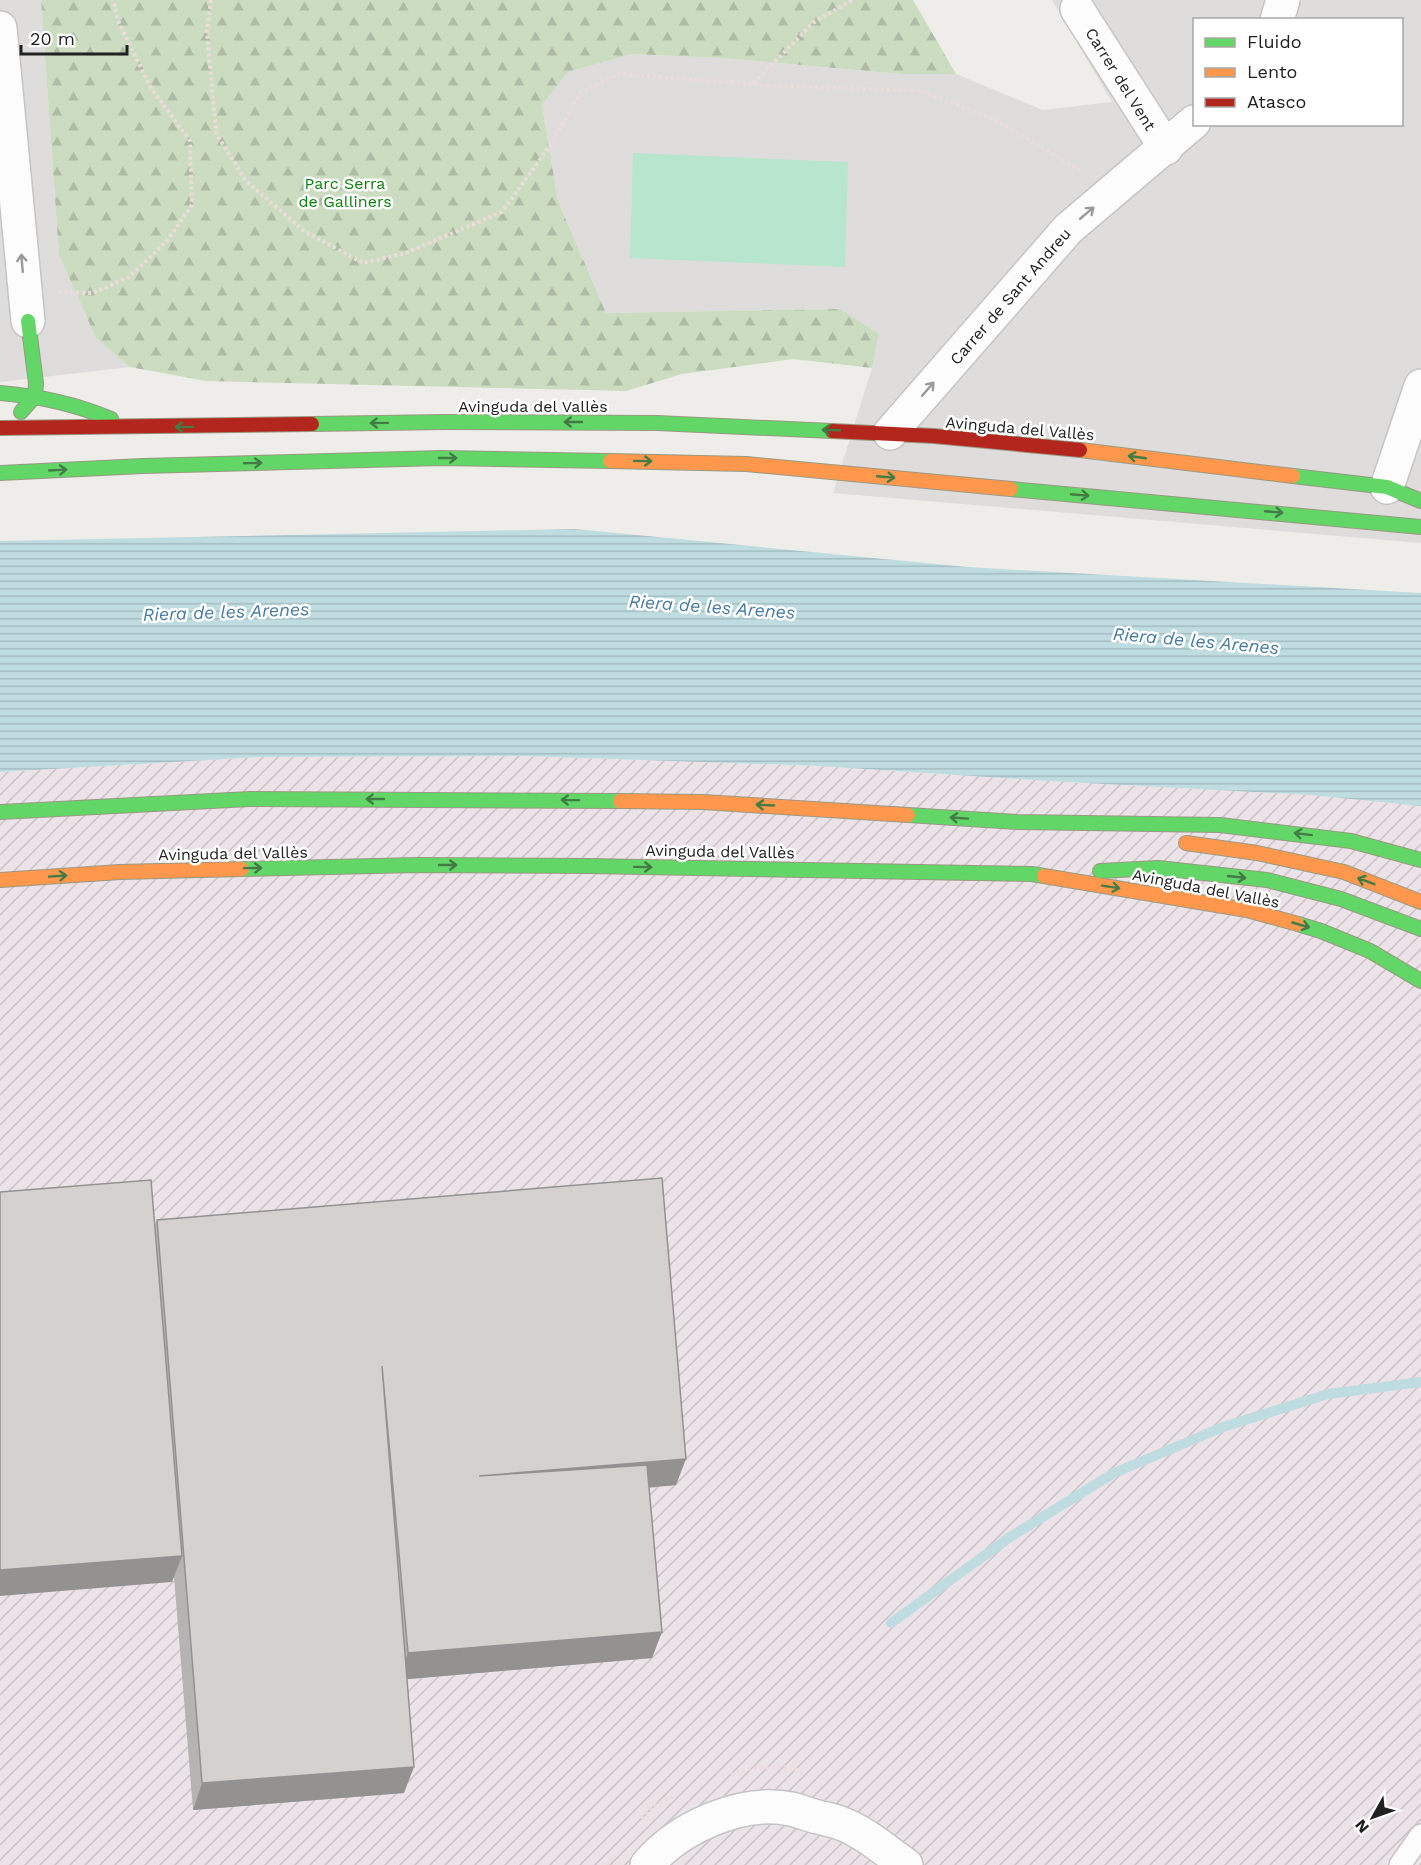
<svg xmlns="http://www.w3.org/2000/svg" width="1421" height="1865" font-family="'Work Sans',sans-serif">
<defs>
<pattern id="industrial-furrows" width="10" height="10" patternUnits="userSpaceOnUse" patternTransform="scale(1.5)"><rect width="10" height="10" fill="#ece3e9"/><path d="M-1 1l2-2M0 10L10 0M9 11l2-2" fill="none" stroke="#cac2c8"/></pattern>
<pattern id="forest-firs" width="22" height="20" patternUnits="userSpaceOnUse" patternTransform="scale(1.5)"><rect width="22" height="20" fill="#ccdcc0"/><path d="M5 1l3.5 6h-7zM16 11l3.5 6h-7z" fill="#afbca5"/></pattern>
<pattern id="water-rules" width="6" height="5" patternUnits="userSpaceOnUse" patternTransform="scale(1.5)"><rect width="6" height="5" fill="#bfdce1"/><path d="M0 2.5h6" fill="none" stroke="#a4bcc1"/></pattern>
</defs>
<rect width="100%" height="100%" fill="#efedea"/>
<!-- residential -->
<g fill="#dedddb" fill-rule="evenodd">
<path d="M0 0H41L59 255 96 338 130 367 0 382Z"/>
<path d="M1052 0H1421V543L833 493 872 368 879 334 841 309 606 313 558 201 542 105 568 72 632 54 724 58 901 74H956L1043 110 1112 102ZM1194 20H1402V124H1194Z"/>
</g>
<!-- industrial -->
<path fill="url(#industrial-furrows)" d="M523 756 819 766 1049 781 1310 795 1421 806V1865H0V772L261 757Z"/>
<!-- forest -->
<path fill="url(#forest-firs)" d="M41 0H913L956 74H901L724 58 632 54 568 72 542 105 558 201 606 313 841 309 879 334 872 368 793 359 682 374 626 391 206 381 130 367 96 338 59 255Z"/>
<!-- pitch -->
<path fill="#b7e5ce" d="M633 153 848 162 845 267 630 258Z"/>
<!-- water -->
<path fill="url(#water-rules)" d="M575 529 967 567 1421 593V806L1310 795 1049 781 819 766 523 756 261 757 0 772V541Z"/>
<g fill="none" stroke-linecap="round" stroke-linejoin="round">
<!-- stream -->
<path stroke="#bfdce1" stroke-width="10" d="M891 1623 1010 1537 1114 1473 1223 1427 1328 1394 1421 1382"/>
<defs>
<path id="lane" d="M1400 1865 1421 1835"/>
<g id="street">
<path d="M1077 9 1166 148"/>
<path d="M1277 20 1283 0"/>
<path d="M0 28 28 321"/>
<path d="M890 433 1068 229 1194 122"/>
<path d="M1387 487 1421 386"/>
<path d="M647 1865C679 1827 742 1799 791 1809 800 1811 809 1815 818 1817 825 1819 833 1820 840 1823 863 1831 886 1851 906 1865"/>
</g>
<g id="fast">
<path d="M0 393C39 396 75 404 111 419"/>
<path d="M21 412 35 396 36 383 28 321"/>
<path d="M312 424 446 422 657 423 832 431"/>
<path d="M0 473 143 466 442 458 610 461"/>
<path d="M1293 476 1387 487 1421 501"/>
<path d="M1011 489 1421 527"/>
<path d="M0 812 250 799 620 801"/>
<path d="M908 815 1017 822 1220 825 1351 841 1421 860"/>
<path d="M242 869 418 865 588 866 1032 874 1044 876"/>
<path d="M1100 871 1158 868 1267 880 1341 899 1421 929"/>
<path d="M1298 924 1321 931 1370 951 1421 981"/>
</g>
<g id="slow">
<path d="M1080 450 1293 476"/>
<path d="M610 461 746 464 1011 489"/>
<path d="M620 801 703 802 908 815"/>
<path d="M1186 843 1257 853 1344 872 1421 902"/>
<path d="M1044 876 1247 910 1298 924"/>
<path d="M0 880 120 872 242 869"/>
</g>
<g id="jam">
<path d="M0 428 312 424"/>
<path d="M832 431 934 436 1080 450"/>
</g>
</defs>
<!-- lane casing -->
<use href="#lane" stroke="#c6c5c4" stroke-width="24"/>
<!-- street casing -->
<use href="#street" stroke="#c6c5c4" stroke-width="36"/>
<!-- fast casing -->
<use href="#fast" stroke="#999982" stroke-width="16"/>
<!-- slow casing -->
<use href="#slow" stroke="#999982" stroke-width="16"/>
<!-- jam casing -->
<use href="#jam" stroke="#999982" stroke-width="16"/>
<!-- path -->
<g stroke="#ecdcdb" stroke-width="4" stroke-dasharray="3 3" stroke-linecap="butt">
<path d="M211 0 207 31 216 133 246 181 304 231 363 263 406 253 502 212 549 147 581 93 619 74 764 85 921 91 994 119 1083 172"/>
<path d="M754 83 813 23 852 0"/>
<path d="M58 292 93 293 129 277 167 241 192 205 190 141 151 88 119 23 113 0"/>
<path d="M731 1775 750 1768 792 1767 804 1775"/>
<path d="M642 1819 652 1807 676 1795"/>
<path d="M607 1865 613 1856"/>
</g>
<!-- lane -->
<use href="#lane" stroke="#fdfcfc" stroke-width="21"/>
<!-- street -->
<use href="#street" stroke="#fdfcfc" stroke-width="33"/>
<!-- fast -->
<use href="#fast" stroke="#63d668" stroke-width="14"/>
<!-- slow -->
<use href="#slow" stroke="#ff974d" stroke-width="14"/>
<!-- jam -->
<use href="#jam" stroke="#b3261e" stroke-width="14"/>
</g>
<!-- wall -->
<path fill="#b6b4b2" d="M157 1220 676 1485 649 1488 652 1658 407 1679 404 1793 193 1810 174 1577 172 1582 155 1225Z"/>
<!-- shaded-wall -->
<g fill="#949291">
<path d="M686 1459 676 1485 470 1503 479 1476Z"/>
<path d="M182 1556 172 1582 0 1596V1570Z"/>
<path d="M662 1632 652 1658 398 1680 408 1653Z"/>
<path d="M414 1767 404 1793 193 1810 202 1783Z"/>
</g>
<!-- building -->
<g fill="#d4d1cf" stroke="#949291" stroke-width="1.5">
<path d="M662 1178 686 1459 479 1476 647 1465 662 1632 408 1653 382 1366 414 1767 202 1783 157 1220Z"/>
<path d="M151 1180 182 1556 0 1570V1192Z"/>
</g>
<!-- one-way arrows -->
<defs><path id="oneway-shaft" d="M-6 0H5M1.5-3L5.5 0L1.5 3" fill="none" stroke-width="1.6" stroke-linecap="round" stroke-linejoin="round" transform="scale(1.5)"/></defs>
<g stroke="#9a9999">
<use href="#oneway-shaft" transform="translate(1087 213) rotate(-40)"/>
<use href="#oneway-shaft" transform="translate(22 263) rotate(-95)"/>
<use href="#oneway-shaft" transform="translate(928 389) rotate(-49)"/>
</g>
<g stroke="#427c44">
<use href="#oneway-shaft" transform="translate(573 422) rotate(-180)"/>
<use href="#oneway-shaft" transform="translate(379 423) rotate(179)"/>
<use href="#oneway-shaft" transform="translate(184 427) rotate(179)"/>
<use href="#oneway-shaft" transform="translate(831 430) rotate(-178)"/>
<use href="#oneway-shaft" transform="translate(1137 457) rotate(-172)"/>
<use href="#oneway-shaft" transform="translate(448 458)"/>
<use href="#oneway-shaft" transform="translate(643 461) rotate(1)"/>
<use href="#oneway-shaft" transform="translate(253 463) rotate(-2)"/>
<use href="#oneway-shaft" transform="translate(58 470) rotate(-3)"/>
<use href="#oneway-shaft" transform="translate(886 477) rotate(5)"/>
<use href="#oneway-shaft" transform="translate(1080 495) rotate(5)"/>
<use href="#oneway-shaft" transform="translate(1274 512) rotate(5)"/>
<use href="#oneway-shaft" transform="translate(375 799) rotate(180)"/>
<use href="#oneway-shaft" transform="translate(570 800) rotate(-179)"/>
<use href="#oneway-shaft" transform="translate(765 805) rotate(-177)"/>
<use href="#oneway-shaft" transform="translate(959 818) rotate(-176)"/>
<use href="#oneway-shaft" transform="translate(1303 834) rotate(-173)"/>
<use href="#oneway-shaft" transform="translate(448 865)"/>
<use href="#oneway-shaft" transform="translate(643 867) rotate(1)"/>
<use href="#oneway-shaft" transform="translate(253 868) rotate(-1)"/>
<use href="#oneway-shaft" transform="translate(58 876) rotate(-4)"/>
<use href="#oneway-shaft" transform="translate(1237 877) rotate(6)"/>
<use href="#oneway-shaft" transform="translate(1366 881) rotate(-159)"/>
<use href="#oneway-shaft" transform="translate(1111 887) rotate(9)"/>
<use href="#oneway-shaft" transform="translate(1301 925) rotate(16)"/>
</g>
<g text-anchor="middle" stroke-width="5" stroke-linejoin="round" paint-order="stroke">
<!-- street labels -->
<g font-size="16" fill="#212121" stroke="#fff">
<text transform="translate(1121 79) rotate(58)" y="6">Carrer del Vent</text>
<text transform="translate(1010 296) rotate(-49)" y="6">Carrer de Sant Andreu</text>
<text x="533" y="412">Avinguda del Vallès</text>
<text transform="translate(1020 428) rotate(5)" y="6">Avinguda del Vallès</text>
<text transform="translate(720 851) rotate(1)" y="6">Avinguda del Vallès</text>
<text transform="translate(233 853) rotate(-1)" y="6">Avinguda del Vallès</text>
<text transform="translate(1206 888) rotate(11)" y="6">Avinguda del Vallès</text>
</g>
<!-- park labels -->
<g font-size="16" fill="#0e8010" stroke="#fff">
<text x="345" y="189">Parc Serra<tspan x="345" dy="18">de Galliners</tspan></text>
</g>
<!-- water labels -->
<g font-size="18" font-style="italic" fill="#487aa0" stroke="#fff">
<text transform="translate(712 607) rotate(4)" y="6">Riera de les Arenes</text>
<text transform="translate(226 612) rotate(-2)" y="6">Riera de les Arenes</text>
<text transform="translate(1196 641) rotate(5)" y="6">Riera de les Arenes</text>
</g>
</g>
<!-- legend -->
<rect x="1193" y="18" width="210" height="108" fill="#ffffff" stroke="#a6a6a6" stroke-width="1.5"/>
<rect x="1205" y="38" width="30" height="9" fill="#63d668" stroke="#a6a6a6" stroke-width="1.5"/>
<text x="1247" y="48" font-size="18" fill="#212121">Fluido</text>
<rect x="1205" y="68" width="30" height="9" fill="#ff974d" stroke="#a6a6a6" stroke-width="1.5"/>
<text x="1247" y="78" font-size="18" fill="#212121">Lento</text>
<rect x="1205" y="98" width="30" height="9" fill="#b3261e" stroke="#a6a6a6" stroke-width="1.5"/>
<text x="1247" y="108" font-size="18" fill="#212121">Atasco</text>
<!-- north arrow -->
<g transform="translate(1373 1817) rotate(230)" stroke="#ffffff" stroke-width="4.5" paint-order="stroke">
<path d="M0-4.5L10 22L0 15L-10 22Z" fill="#212121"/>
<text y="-9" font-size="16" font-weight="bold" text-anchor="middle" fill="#212121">N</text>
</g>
<!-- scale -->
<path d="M21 45v9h106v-9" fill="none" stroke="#212121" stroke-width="3"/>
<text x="30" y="45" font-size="18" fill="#212121" stroke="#ffffff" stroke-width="4.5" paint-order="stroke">20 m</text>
</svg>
